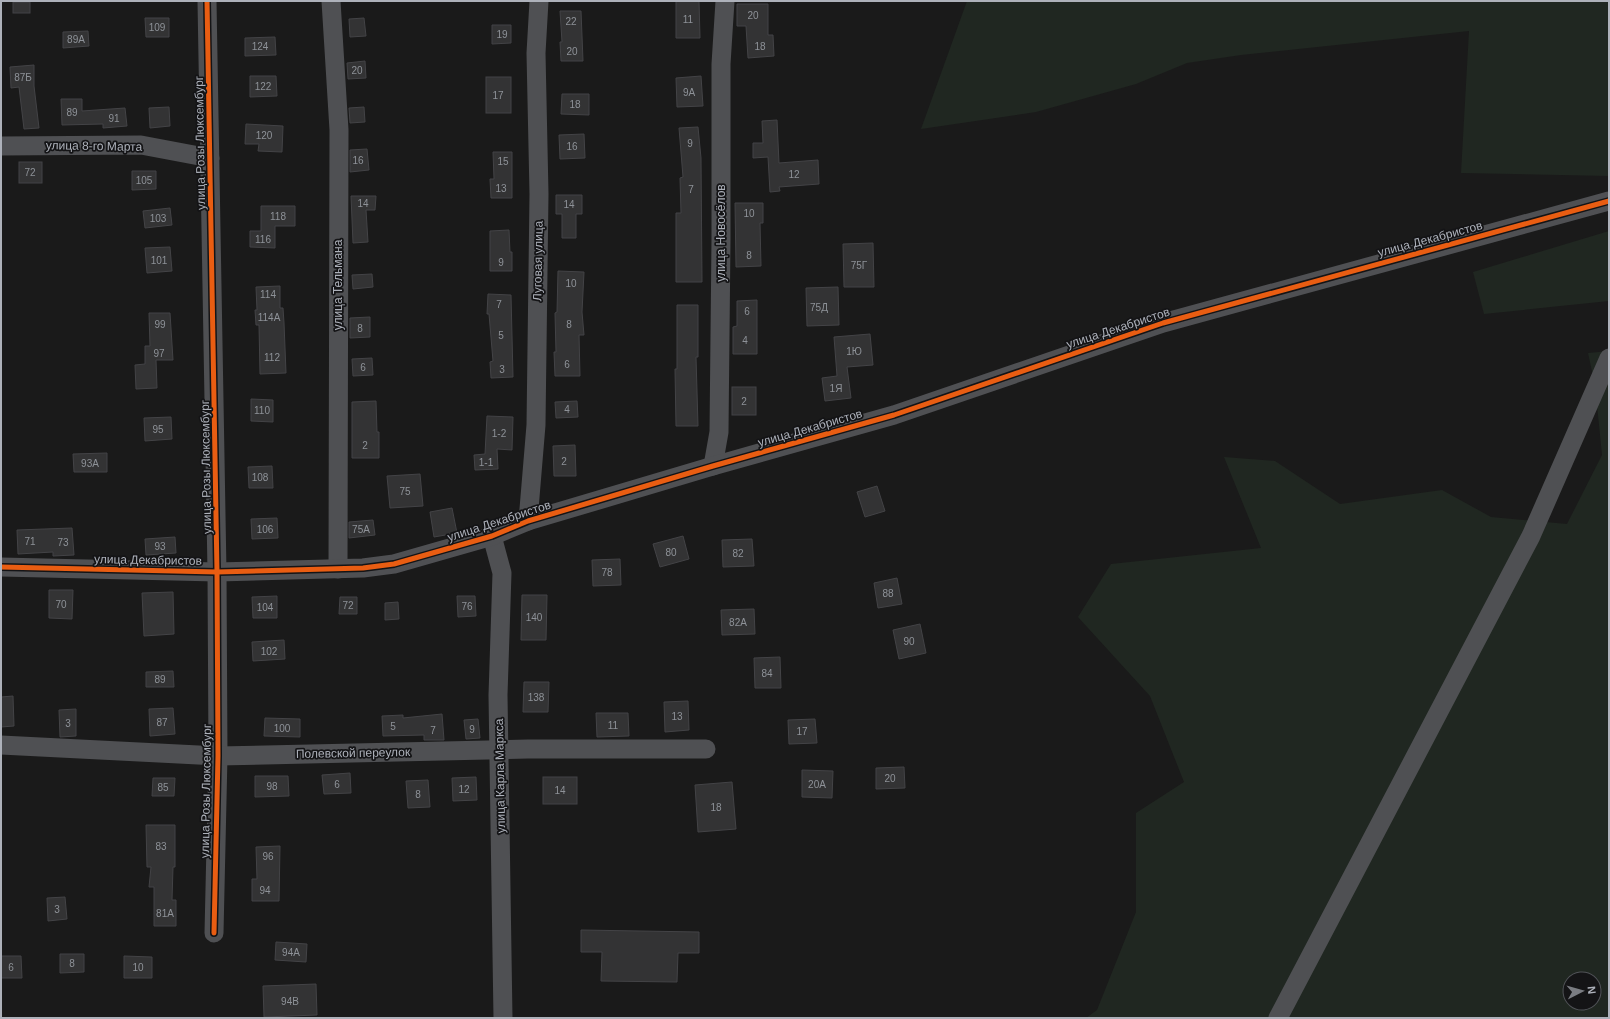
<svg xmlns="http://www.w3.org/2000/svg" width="1610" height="1019" font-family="Arial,sans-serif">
<rect width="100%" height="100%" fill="#1a1a1a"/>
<!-- green -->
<g fill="#202721" fill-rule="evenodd">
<path d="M967 1H1609V176L1461 173 1469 31 1241 55 1187 63 1136 84 1036 112 921 129Z"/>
<path d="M1609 231V301L1484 314 1473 272Z"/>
<path d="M1609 351V1018H1086L1097 1010 1136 912V813L1184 782 1150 696 1078 617 1111 564 1261 548 1224 457 1275 461 1340 504 1442 490 1491 517 1567 524 1602 455 1595 385 1588 353ZM1570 979H1594V1003H1570Z"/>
</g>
<!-- building -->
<g fill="#333334" stroke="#434346">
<path d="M676 1H699L700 38H676Z"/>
<rect x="13" y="2" width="17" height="11"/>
<path d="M737 4H768V35H773L774 56 748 58 746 26H737Z"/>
<path d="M560 11H581L583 61H561L560 42H562Z"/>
<path d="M145 18H169V37H146Z"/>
<path d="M364 18 366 36 350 37 349 19Z"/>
<path d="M492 25H511V43L492 44Z"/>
<path d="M88 31 89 46 63 48V32Z"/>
<path d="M275 37 276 55 245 56V38Z"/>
<path d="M365 61 366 78 348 79 347 63Z"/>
<path d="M34 65V86L39 128 24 129 19 87 11 88 10 67Z"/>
<path d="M250 76H276L277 96 250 97Z"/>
<path d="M701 76 703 106 677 107 676 78Z"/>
<rect x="486" y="77" width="25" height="36"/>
<path d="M562 94H589V115L561 114Z"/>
<path d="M61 99H82V111L125 108 127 126 103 128V124L62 125Z"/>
<path d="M169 107 170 126 150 128 149 108Z"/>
<path d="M364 107 365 122 350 123 349 108Z"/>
<path d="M777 120 779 163 818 160 819 184 779 187 780 191 770 192 768 157 753 158V143H763L762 121Z"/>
<path d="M246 124 283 126 282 152 258 151 259 144H245Z"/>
<path d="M698 127 701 158 702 282H676V213H681L680 178 683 177 679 128Z"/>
<path d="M584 134 585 158 560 159 559 135Z"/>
<path d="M367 149 369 170 350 172V150Z"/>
<path d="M493 152H512V198H491L490 179H494Z"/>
<rect x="19" y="162" width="23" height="21"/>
<path d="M132 171H156V189L132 190Z"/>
<path d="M556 195H582V214H576V238H562V214H556Z"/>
<path d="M351 196H376L375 210H366L368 242 353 243Z"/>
<path d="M735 203H763V223H760L761 266 736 267Z"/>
<path d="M261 206H295V226H275V248L250 247V231H261Z"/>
<path d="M170 208 172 225 145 228 143 211Z"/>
<path d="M509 230 510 252H512V271H490V231Z"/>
<path d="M873 243 874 287H844L843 244Z"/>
<path d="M170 247 172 271 147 273 145 248Z"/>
<path d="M558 271 584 272 582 312 584 335H579L580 376H555L554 352H556L555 313 557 312Z"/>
<path d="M372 274 373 287 353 289 352 275Z"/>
<path d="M280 286V308H283L284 323 286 373 260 374 259 325H256L255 310H257L256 287Z"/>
<path d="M838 287 839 325 807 326 806 288Z"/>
<path d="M488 294 511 295 513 377 491 378 490 362 493 361 489 314H487Z"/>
<path d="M757 300V354H733V327L737 326V301Z"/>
<path d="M677 305H698V357H696L698 426H676L675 369H677Z"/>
<path d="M149 313H170L173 360H156L157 388 136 389 135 365 145 364V346H150Z"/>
<path d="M370 317V337L350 338V318Z"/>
<path d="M870 334 873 365 847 367 851 398 825 401 822 378 837 376 834 337Z"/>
<path d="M372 358 373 375 353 376 352 359Z"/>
<rect x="732" y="387" width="24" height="28"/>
<path d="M251 399 273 400V422L251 421Z"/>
<path d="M376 401 377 432H379V458H352V402Z"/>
<path d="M577 401 578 417 556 418 555 402Z"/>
<path d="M487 416 513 417 512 450 497 449 498 469 475 470 474 455 485 454Z"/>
<path d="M171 417 172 439 145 441 144 418Z"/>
<path d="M575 445 576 476H554L553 446Z"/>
<path d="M107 453V472H74L73 454Z"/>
<path d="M272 466 273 488H249L248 467Z"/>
<path d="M420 474 423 506 390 508 387 476Z"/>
<path d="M877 486 885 511 865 517 857 492Z"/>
<path d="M452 508 457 533 434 537 430 512Z"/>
<path d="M277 518 278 538 252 539 251 519Z"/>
<path d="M373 520 375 535 349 538V522Z"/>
<path d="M72 528 74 555 53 556V552L18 554 17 530Z"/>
<path d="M683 536 689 559 660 567 653 544Z"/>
<path d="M175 537 176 553 146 555 145 539Z"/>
<path d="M752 539 754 566 723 567 722 540Z"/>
<path d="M620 559 621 585 593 586 592 560Z"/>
<path d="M897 578 902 604 878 608 874 583Z"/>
<path d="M49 590H73L72 619 49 618Z"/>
<path d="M173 592 174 634 144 636 142 593Z"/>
<path d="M522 595H547L546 640H521Z"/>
<path d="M277 596V618H253L252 597Z"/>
<path d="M457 596H475L476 616 458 617Z"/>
<path d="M340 597H357V614H339Z"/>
<path d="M398 602 399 619 385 620V603Z"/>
<path d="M754 609 755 634 722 635 721 610Z"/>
<path d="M920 624 926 653 899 659 893 630Z"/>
<path d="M284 640 285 659 253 661 252 642Z"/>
<path d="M780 657 781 688H755L754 658Z"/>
<path d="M173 671 174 687H146V672Z"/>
<path d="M524 682H549L548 712H523Z"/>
<path d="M13 696 14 726 1 727V697Z"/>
<path d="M688 701 689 730 665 732 664 702Z"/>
<path d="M173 708 175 734 150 736 149 709Z"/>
<path d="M76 709V736L60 737 59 710Z"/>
<path d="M596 713H628L629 736 597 737Z"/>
<path d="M442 714 444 740H424V735L383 736 382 716 403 715V718Z"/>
<path d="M265 718 300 719V737L264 736Z"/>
<path d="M478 719 480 738 466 739 464 720Z"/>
<path d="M815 719 817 743 789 744 788 720Z"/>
<path d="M904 767 905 788 876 789V768Z"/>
<path d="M802 770 833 771 832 798 802 797Z"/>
<path d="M350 773 351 793 324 794 322 775Z"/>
<path d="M255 776H288L289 796 255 797Z"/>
<path d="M476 777 477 800 453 801 452 778Z"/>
<rect x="543" y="777" width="34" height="27"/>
<path d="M153 778H175L174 796H152Z"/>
<path d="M428 780 430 807 408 808 406 781Z"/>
<path d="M732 782 736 829 698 832 695 785Z"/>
<path d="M146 825H175V867H173L172 900H176V926H154V887H149L151 867H147Z"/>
<path d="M280 846 279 901H252V879H257L256 847Z"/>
<path d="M65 897 67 919 48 921 47 898Z"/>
<path d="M581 930 699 932V953H678L677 982 601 981 602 952H581Z"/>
<path d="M276 942 307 944 306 962 275 960Z"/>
<path d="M60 954H84V972L60 973Z"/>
<path d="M1 956H21L22 978H1Z"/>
<path d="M124 956 152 957V978H124Z"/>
<path d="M316 984 317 1015 264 1017 263 986Z"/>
</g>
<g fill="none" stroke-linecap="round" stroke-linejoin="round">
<!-- minor -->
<g stroke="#4f5053" stroke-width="19">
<path d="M207 1 217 572 218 756 214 933"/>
<path d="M331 1 339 130 338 569"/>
<path d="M1 146 141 145 210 158"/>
<path d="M713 466 719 432 721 239V64L725 1"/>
<path d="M528 521 536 425 539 194 536 53 539 1"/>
<path d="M492 536 502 573 498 695 503 1018"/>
<path d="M1 567 217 572 363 568 394 564 492 536 528 521 713 466 894 415 1163 323 1609 201"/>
<path d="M1 745 218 756 528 749H706"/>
<path d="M1278 1018 1531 536 1609 358"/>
</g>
<defs>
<g id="cycleway">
<path d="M207 1 217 572 218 756 214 933"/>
<path d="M1 567 217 572 363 568 394 564 492 536 528 521 713 466 894 415 1163 323 1609 201"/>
</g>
</defs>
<!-- cycleway casing -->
<use href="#cycleway" stroke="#141416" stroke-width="8"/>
<!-- cycleway -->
<use href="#cycleway" stroke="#e95d12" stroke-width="5"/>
</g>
<g text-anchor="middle" stroke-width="3.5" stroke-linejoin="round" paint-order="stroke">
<!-- number labels -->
<g font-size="10" fill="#8e9298">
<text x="753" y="19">20</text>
<text x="688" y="23">11</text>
<text x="571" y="25">22</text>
<text x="157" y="31">109</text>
<text x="502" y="38">19</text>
<text x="76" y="43">89А</text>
<text x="260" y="50">124</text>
<text x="760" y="50">18</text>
<text x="572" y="55">20</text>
<text x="357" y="74">20</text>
<text x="23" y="81">87Б</text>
<text x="263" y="90">122</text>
<text x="689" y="96">9А</text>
<text x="498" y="99">17</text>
<text x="575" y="108">18</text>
<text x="72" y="116">89</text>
<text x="114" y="122">91</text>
<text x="264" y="139">120</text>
<text x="690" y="147">9</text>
<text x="572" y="150">16</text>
<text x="358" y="164">16</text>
<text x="503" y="165">15</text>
<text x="30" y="176">72</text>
<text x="794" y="178">12</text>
<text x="144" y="184">105</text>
<text x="501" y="192">13</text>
<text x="691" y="193">7</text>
<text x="363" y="207">14</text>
<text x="569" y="208">14</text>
<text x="749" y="217">10</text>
<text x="278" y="220">118</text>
<text x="158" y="222">103</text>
<text x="263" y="243">116</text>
<text x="749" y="259">8</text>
<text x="159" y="264">101</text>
<text x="501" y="266">9</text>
<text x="859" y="269">75Г</text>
<text x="571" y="287">10</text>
<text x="268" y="298">114</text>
<text x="499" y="308">7</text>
<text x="819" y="311">75Д</text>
<text x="747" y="315">6</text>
<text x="269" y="321">114А</text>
<text x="160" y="328">99</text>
<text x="569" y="328">8</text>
<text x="360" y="332">8</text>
<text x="501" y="339">5</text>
<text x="745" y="344">4</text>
<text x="854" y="355">1Ю</text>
<text x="159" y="357">97</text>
<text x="272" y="361">112</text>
<text x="567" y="368">6</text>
<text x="363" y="371">6</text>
<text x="502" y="373">3</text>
<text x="836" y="392">1Я</text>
<text x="744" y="405">2</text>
<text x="567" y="413">4</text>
<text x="262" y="414">110</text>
<text x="158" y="433">95</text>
<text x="499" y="437">1-2</text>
<text x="365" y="449">2</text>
<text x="564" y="465">2</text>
<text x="486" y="466">1-1</text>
<text x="90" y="467">93А</text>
<text x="260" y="481">108</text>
<text x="405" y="495">75</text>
<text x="265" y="533">106</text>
<text x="361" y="533">75А</text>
<text x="30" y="545">71</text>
<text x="63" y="546">73</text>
<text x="160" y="550">93</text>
<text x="671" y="556">80</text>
<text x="738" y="557">82</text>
<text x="607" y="576">78</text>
<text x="888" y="597">88</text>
<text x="61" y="608">70</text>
<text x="348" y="609">72</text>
<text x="467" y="610">76</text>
<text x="265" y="611">104</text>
<text x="534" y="621">140</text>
<text x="738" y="626">82А</text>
<text x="909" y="645">90</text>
<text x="269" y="655">102</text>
<text x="767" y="677">84</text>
<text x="160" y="683">89</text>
<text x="536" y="701">138</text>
<text x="677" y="720">13</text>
<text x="162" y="726">87</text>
<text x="68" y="727">3</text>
<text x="613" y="729">11</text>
<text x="393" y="730">5</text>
<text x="282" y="732">100</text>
<text x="472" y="733">9</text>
<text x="433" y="734">7</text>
<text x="802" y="735">17</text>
<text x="890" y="782">20</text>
<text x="337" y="788">6</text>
<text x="817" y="788">20А</text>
<text x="272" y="790">98</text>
<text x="163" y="791">85</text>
<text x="464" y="793">12</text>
<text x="560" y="794">14</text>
<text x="418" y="798">8</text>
<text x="716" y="811">18</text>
<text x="161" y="850">83</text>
<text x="268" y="860">96</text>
<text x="265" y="894">94</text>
<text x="57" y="913">3</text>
<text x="165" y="917">81А</text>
<text x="291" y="956">94А</text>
<text x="72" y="967">8</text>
<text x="11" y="971">6</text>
<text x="138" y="971">10</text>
<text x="290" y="1005">94В</text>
</g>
<!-- street labels -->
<g font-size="12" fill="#adb1ba" stroke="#141416">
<text transform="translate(200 143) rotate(-91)" y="4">улица Розы Люксембург</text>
<text transform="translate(94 146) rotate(1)" y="4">улица 8-го Марта</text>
<text transform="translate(721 233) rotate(-90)" y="4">улица Новосёлов</text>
<text transform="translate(1430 239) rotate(-15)" y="4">улица Декабристов</text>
<text transform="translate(538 261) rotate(-89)" y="4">Луговая улица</text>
<text transform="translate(338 285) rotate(-90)" y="4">улица Тельмана</text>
<text transform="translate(1118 328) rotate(-18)" y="4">улица Декабристов</text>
<text transform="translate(810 428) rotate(-16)" y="4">улица Декабристов</text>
<text transform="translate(206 467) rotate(-91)" y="4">улица Розы Люксембург</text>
<text transform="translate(499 521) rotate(-18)" y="4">улица Декабристов</text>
<text transform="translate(148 560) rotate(1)" y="4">улица Декабристов</text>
<text transform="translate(353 753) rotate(-1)" y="4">Полевской переулок</text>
<text transform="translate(500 776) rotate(-91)" y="4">улица Карла Маркса</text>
<text transform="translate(206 791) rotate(-89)" y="4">улица Розы Люксембург</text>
</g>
</g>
<!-- border -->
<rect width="1610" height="1019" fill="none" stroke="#adb1ba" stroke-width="4"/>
<!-- north arrow -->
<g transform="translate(1582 991) rotate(84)"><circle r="19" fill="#141416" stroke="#515358"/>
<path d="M0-3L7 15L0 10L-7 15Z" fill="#7a7c82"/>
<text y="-6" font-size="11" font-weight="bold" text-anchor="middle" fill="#adb1ba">N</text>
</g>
</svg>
